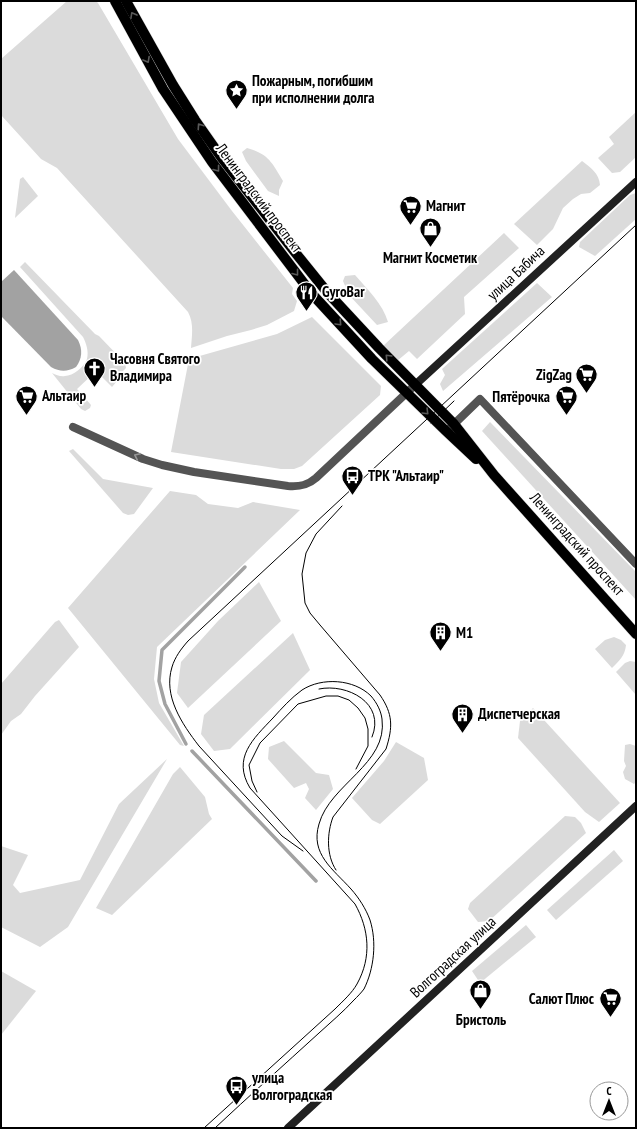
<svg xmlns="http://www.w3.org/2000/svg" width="637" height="1129" font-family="'PT Sans Narrow',sans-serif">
<rect width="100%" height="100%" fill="#fff"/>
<!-- green -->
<g fill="#dbdbdb">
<path d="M67 1H96L98 3 178 139 232 211 293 288 292 294 297 301 294 311 267 325 251 330 227 336 191 348C192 335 194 323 188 312L57 168 41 159 1 115V59Z"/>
<path d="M636 112V157L620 172 612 173 598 158 614 144 609 137Z"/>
<path d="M247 148C269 154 272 163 283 181L279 190V196L268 191 246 161 242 152Z"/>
<path d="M582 161C591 168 599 173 600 185L590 193 581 194 573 199 563 208 553 229 537 245 514 224Z"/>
<path d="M23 177 38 196 15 218 20 179Z"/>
<path d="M636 193V219L595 256 579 247 580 242 630 195Z"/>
<path d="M504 233 519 248 464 297 465 314 417 359 409 351 397 361 383 346Z"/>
<path d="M25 262 95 334 99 336 125 363 126 368 117 377V381L112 387 96 371 77 389 91 405 90 408 85 411 81 409 52 373C56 375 61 377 65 376 73 376 84 367 87 359 89 351 86 343 83 337L20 267Z"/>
<path d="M355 275C367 289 383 304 388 322L377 325 349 295 343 281 345 276Z"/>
<path d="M537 283 552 297 443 391 440 384 445 375 442 369Z"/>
<path d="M312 317 381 386 380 395 302 466 294 469H281L171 452 189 359 277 334Z"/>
<path d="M490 422 636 572V600L482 431Z"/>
<path d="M73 449 103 479 153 488 134 514 128 515 123 513 69 451Z"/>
<path d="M170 491 196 495 208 504 238 508 253 502 300 510 157 647 154 679 159 703 184 746 180 745 68 608Z"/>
<path d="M259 582 281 621 188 708 177 693 181 662 218 621Z"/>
<path d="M59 620 79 647 35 696 21 714 11 721 1 735V684L55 622Z"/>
<path d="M293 633 310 670 230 749 214 751 201 734 204 715Z"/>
<path d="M614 637 621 640 626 645C625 656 619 661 612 668L595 649 605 640Z"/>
<path d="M630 661 636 662V695L616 672 625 663Z"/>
<path d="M533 708 620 803 599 822 585 812 518 738 520 721Z"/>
<path d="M284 741 316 773 329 775 333 789 316 810 305 798 309 789 306 783 294 788 268 759 269 747Z"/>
<path d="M396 742 424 758 428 780 380 824 372 820 352 798 384 761Z"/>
<path d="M630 744 636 746V782L634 784 625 779 623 772 626 766 624 761 625 745Z"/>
<path d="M167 759 68 927 40 947 1 927V846L28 855 13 885 20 893 80 880 119 804Z"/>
<path d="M180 767 205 797 209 814 212 819 112 915 96 908 173 774Z"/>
<path d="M565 816 575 817 581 823 586 833 489 921 478 922 468 909 470 903Z"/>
<path d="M614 850 623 861 556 920 547 910Z"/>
<path d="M526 925 536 937 480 983 472 971Z"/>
<path d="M1 971 36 991 1 1035Z"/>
</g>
<!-- water -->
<path fill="#a2a2a2" d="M14 270 78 340C83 350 82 359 76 367 67 372 60 372 51 367L1 316V282Z"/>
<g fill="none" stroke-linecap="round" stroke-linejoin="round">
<!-- stream -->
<g stroke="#a2a2a2" stroke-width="3.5">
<path d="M186 744 165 704 159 681 162 650 245 567"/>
<path d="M192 751 316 881"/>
</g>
<defs>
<g id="primary">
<path d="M115 1 163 89 212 162 312 294 372 359 446 431 476 459"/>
<path d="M126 1 173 85 195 120 221 157 298 256 327 292 379 348 454 424 494 475 636 634"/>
</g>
</defs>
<!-- primary casing -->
<use href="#primary" stroke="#dbdbdb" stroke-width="11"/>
<!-- street -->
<g stroke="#545454" stroke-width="8">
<path d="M73 427 143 459 162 465 194 472 288 486C300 487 308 485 316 478L415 385"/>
<path d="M450 428 480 399 636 564"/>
</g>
<!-- secondary -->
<g stroke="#212121" stroke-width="8">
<path d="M415 385 636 182"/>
<path d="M288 1128 636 806"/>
</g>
<!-- primary -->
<use href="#primary" stroke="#000" stroke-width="10"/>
<!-- tram -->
<g stroke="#000" stroke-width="1">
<path d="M431 423 454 401"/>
<path d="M319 689C347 683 386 703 372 737"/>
<path d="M257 792 252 781 249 765 260 743 298 704 326 696H338L349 700 358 708 365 718 368 729V746L356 769"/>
<path d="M303 851 282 836 199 746C182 724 163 696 172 667 175 657 181 649 188 641L636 225"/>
<path d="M336 870C326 855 327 833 333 817L386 749C393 727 393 714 380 695L320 625 310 613 305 603 302 574 306 553 316 534 342 506"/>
<path d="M204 1128 335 1009C343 1001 352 993 357 984 372 957 369 929 355 904L250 788C232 758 253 739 273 718 282 708 291 698 302 690 322 677 354 679 371 696 377 703 381 711 382 719 388 764 330 784 319 824 310 854 333 869 351 889 359 898 366 909 370 920 377 942 374 969 364 989 361 993 357 997 354 1000 343 1012 331 1022 319 1033 284 1065 249 1096 215 1128"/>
</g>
</g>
<!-- one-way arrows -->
<defs><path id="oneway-chevron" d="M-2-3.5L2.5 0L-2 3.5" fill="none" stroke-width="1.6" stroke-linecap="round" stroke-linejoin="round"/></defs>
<g stroke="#595959">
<use href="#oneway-chevron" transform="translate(133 15) rotate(-119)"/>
<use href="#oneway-chevron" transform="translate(147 60) rotate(61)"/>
<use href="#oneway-chevron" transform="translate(200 126) rotate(-124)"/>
<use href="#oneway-chevron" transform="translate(217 169) rotate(53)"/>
<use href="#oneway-chevron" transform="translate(296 273) rotate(52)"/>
<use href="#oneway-chevron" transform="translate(339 323) rotate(47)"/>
<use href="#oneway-chevron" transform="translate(388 357) rotate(-134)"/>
<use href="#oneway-chevron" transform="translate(426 412) rotate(45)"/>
</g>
<use stroke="#989898" href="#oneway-chevron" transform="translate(137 456) rotate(-155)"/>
<!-- icons -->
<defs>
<symbol id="sight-pin" viewBox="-11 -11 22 30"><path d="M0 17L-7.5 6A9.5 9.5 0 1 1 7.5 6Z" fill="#000" stroke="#fff"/><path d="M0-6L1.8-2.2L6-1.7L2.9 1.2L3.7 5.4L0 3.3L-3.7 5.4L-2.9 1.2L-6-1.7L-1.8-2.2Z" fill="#fff"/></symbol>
<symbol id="supermarket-pin" viewBox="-11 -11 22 30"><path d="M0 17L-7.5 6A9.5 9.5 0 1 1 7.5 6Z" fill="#000" stroke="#fff"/><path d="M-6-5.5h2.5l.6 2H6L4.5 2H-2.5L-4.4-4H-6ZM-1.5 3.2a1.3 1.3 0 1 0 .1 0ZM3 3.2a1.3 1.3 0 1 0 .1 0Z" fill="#fff"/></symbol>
<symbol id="shop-pin" viewBox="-11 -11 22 30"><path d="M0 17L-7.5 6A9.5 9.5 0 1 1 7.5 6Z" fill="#000" stroke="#fff"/><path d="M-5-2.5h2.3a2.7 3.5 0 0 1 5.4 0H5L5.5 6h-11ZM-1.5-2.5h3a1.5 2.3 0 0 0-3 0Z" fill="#fff"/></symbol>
<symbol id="restaurant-pin" viewBox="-11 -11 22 30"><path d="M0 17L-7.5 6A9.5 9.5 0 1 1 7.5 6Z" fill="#000" stroke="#fff"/><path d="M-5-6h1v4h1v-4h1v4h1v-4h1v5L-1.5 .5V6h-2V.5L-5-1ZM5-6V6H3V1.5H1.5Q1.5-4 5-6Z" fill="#fff"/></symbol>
<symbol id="church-pin" viewBox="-11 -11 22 30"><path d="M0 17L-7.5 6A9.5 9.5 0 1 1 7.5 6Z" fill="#000" stroke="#fff"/><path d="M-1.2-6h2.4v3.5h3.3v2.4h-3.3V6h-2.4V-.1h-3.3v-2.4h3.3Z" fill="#fff"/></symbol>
<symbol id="bus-pin" viewBox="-11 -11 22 30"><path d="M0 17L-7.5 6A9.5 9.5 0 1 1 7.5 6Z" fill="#000" stroke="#fff"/><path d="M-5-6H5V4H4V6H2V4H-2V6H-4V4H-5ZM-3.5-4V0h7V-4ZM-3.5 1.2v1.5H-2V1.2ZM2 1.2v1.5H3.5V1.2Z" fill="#fff"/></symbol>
<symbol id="building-pin" viewBox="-11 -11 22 30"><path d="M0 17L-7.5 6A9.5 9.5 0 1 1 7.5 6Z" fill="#000" stroke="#fff"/><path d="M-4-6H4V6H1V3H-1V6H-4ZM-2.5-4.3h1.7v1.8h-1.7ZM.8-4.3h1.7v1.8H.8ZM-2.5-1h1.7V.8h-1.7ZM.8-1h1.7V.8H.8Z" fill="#fff"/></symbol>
</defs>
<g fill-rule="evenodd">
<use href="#sight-pin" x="224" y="78" width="25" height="34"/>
<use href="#supermarket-pin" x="398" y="194" width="25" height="34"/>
<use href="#shop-pin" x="418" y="216" width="25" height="34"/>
<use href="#restaurant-pin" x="294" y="280" width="25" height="34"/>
<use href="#church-pin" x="82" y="356" width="25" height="34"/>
<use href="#supermarket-pin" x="574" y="362" width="25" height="34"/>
<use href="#supermarket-pin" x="14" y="384" width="25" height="34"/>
<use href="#supermarket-pin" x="554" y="384" width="25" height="34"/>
<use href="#bus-pin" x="340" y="464" width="25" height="34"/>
<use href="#building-pin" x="428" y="620" width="25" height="34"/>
<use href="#building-pin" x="450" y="702" width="25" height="34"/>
<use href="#shop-pin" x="468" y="978" width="25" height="34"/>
<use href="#supermarket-pin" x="598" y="986" width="25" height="34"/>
<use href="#bus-pin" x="224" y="1074" width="25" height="34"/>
</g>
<g text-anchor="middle" stroke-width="3.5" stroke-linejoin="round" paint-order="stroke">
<!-- poi labels -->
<g font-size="15" font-weight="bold" fill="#000" stroke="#fff" text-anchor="start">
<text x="252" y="86">Пожарным, погибшим<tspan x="252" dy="17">при исполнении долга</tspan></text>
<text x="426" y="211">Магнит</text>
<text x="430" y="263" text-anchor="middle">Магнит Косметик</text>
<text x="322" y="297">GyroBar</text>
<text x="110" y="364">Часовня Святого<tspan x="110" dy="17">Владимира</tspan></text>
<text x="572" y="380" text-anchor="end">ZigZag</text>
<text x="42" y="401">Альтаир</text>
<text x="550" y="402" text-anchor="end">Пятёрочка</text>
<text x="368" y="481">ТРК "Альтаир"</text>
<text x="456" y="638">М1</text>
<text x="478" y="719">Диспетчерская</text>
<text x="594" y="1004" text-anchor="end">Салют Плюс</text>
<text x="481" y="1025" text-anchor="middle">Бристоль</text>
<text x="252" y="1083">улица<tspan x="252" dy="17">Волгоградская</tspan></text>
</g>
<!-- street labels -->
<g font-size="15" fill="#000" stroke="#fff">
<text transform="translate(259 198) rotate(53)" y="5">Ленинградский проспект</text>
<text transform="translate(516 273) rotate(-43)" y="5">улица Бабича</text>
<text transform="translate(577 544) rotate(48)" y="5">Ленинградский проспект</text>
<text transform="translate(453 957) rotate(-43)" y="5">Волгоградская улица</text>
</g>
</g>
<!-- border -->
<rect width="637" height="1129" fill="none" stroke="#000000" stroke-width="4"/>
<!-- north arrow -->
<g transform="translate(609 1101)"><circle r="19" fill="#ffffff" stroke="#999999"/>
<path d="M0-3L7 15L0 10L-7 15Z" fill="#000000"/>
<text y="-6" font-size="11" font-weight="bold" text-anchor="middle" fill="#000000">С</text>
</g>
</svg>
